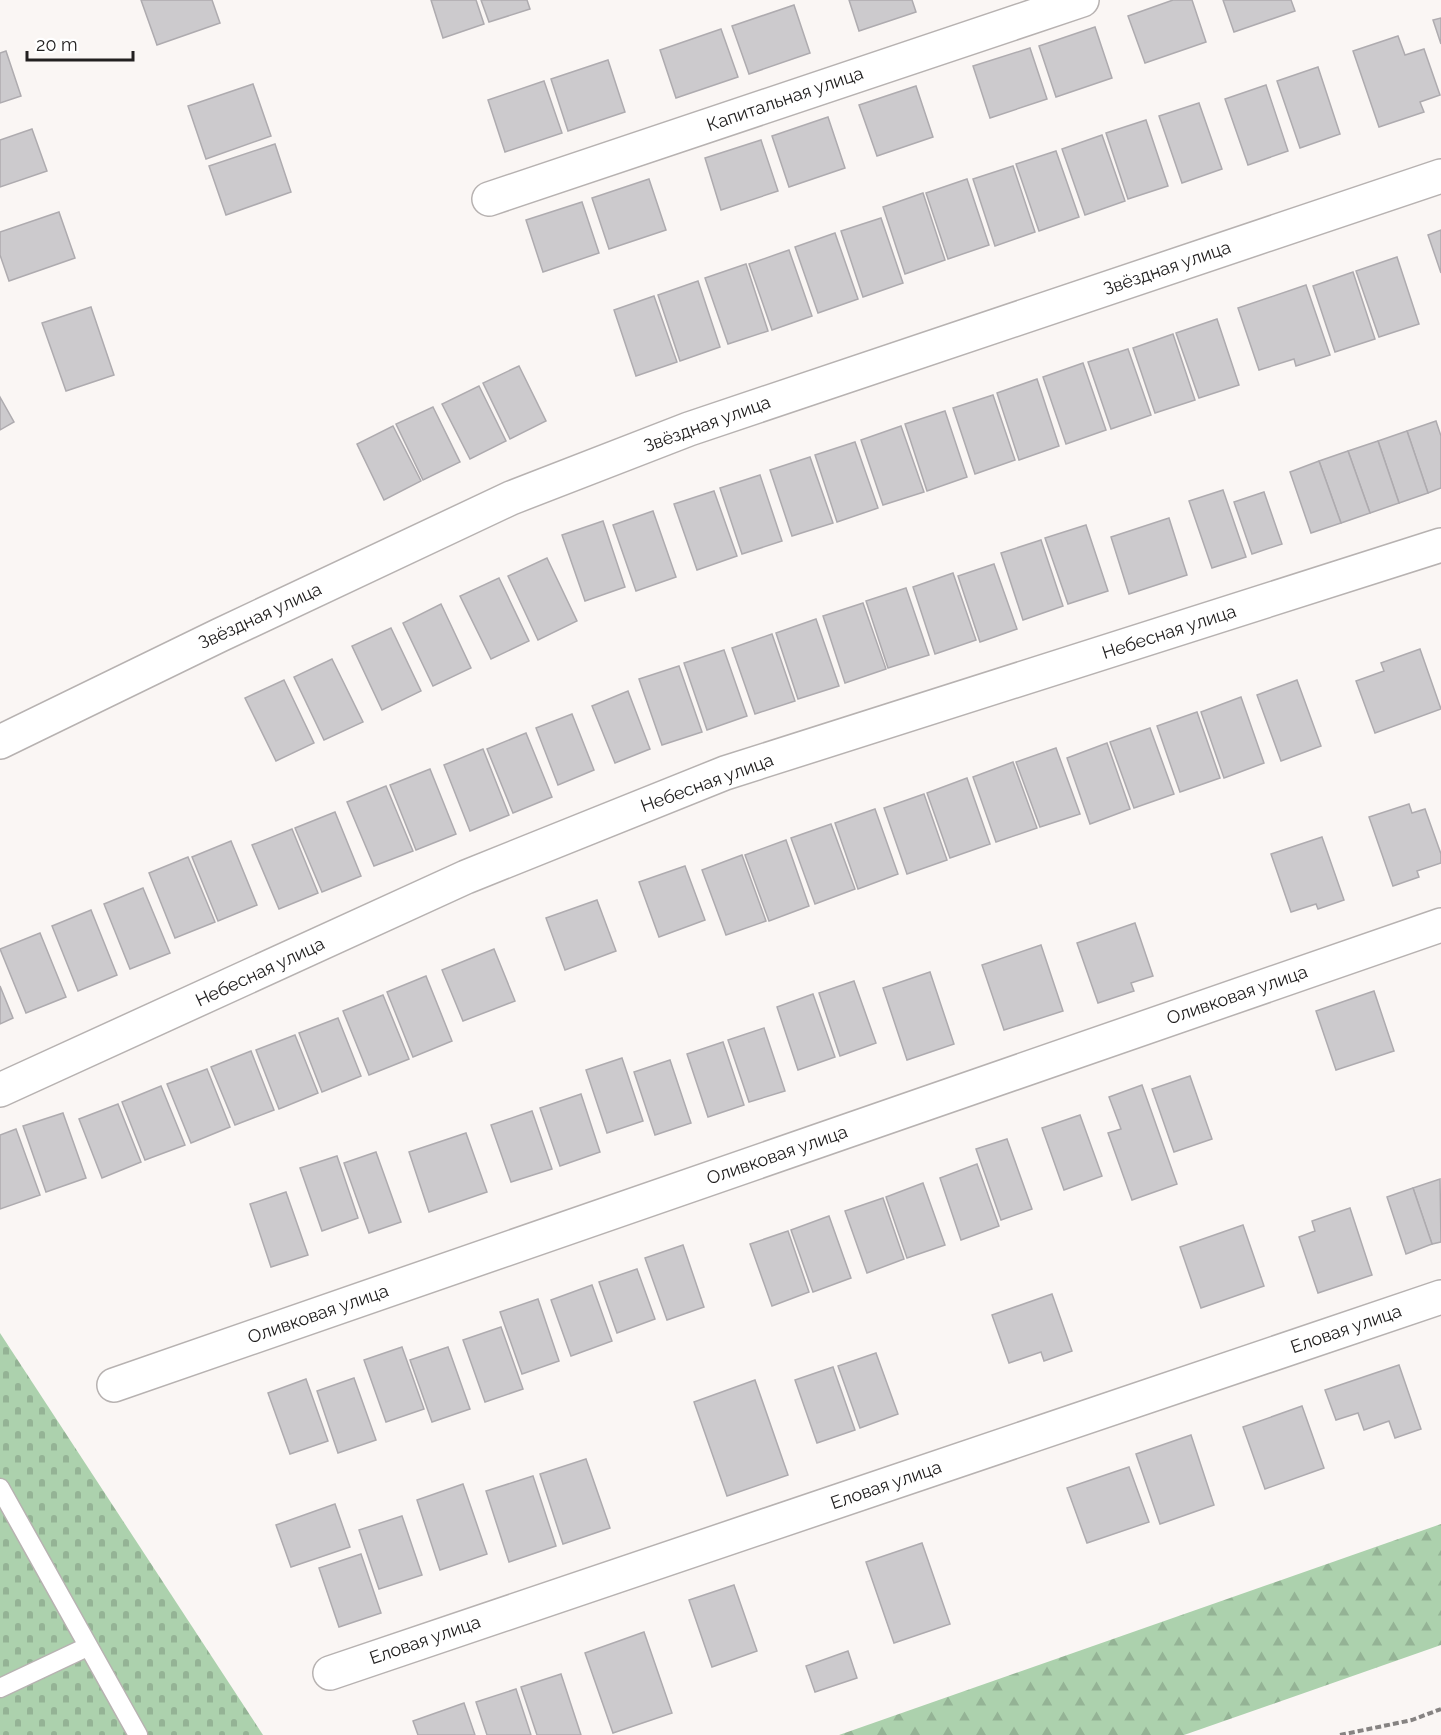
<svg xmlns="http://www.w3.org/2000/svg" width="1441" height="1735" font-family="Raleway,sans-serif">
<defs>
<pattern id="forest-firs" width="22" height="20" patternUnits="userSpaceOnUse" patternTransform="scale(1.5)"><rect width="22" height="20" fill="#acd1ad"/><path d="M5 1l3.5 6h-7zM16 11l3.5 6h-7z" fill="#94b395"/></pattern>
<pattern id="cemetery-stones" width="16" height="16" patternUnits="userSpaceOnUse" patternTransform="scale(1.5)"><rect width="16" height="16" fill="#acd1ad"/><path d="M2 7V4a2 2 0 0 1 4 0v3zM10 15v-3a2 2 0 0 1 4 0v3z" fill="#94b395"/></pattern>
</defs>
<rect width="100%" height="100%" fill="#faf6f4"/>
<!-- forest -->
<path fill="url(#forest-firs)" d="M1441 1524V1645L1184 1735H839Z"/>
<!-- cemetery -->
<path fill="url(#cemetery-stones)" d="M0 1333 263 1735H0Z"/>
<!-- building -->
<g fill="#cccacd" stroke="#aeabaf" stroke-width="1.5">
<path d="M141 0H212L220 23 157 45Z"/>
<path d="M431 0H476L484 24 443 38Z"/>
<path d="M481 0H527L530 9 489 22Z"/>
<path d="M849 0H912L916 12 859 31Z"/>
<path d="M1173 0H1192L1206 42 1145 63 1128 16Z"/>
<path d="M1223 0H1291L1295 11 1234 32Z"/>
<path d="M794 5 810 53 749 74 732 26Z"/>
<path d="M1441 18V44L1433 20Z"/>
<path d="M1095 27 1112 78 1056 97 1039 46Z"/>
<path d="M721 29 738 77 676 98 660 50Z"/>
<path d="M1398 36 1405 55 1424 49 1440 95 1420 102 1424 112 1379 127 1353 51Z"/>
<path d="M1030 48 1047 99 990 118 973 66Z"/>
<path d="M6 51 21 96 0 103V53Z"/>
<path d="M608 60 625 112 568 131 551 79Z"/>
<path d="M1318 67 1340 134 1300 148 1277 81Z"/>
<path d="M544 81 562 133 505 152 488 100Z"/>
<path d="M253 84 271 136 206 159 188 106Z"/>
<path d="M1266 85 1288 151 1248 165 1225 99Z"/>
<path d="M916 86 933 137 877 156 859 105Z"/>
<path d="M1199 103 1222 169 1182 183 1159 116Z"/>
<path d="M828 117 845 168 789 187 772 136Z"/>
<path d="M1146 120 1168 186 1128 199 1106 133Z"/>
<path d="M32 129 47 171 0 187V140Z"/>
<path d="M1102 135 1125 201 1085 215 1062 149Z"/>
<path d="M761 140 778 191 721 210 705 158Z"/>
<path d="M275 144 291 192 226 215 209 166Z"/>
<path d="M1056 151 1079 217 1039 231 1016 164Z"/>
<path d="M1013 166 1035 232 995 246 973 179Z"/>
<path d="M649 179 666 230 609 249 592 198Z"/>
<path d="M967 179 989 245 948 259 926 193Z"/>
<path d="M923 193 945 260 905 274 883 207Z"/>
<path d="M582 202 599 253 543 272 526 220Z"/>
<path d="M59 212 75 258 9 281 0 255V232Z"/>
<path d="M881 218 903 283 863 297 841 231Z"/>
<path d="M1441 230V273L1428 235Z"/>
<path d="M835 233 858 299 818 313 795 247Z"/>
<path d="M789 250 812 316 772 330 749 264Z"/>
<path d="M1397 257 1419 324 1379 337 1356 271Z"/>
<path d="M746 264 768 331 728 344 705 278Z"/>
<path d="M1353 272 1375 339 1335 352 1313 286Z"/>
<path d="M698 281 720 347 680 361 658 295Z"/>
<path d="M1306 285 1330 355 1296 366 1294 359 1259 370 1238 308Z"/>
<path d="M654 296 677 362 636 376 614 310Z"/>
<path d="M91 307 114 375 66 391 42 323Z"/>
<path d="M1217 319 1239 385 1199 398 1176 333Z"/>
<path d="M1173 334 1195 400 1155 413 1133 348Z"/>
<path d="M1128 349 1151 415 1111 429 1088 362Z"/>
<path d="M1083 363 1106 430 1066 444 1043 377Z"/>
<path d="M519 366 546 421 510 439 483 383Z"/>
<path d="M1037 379 1059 446 1019 460 997 393Z"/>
<path d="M479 386 506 441 470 459 442 404Z"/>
<path d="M993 395 1015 460 975 474 953 408Z"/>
<path d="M0 397 14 422 0 430Z"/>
<path d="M433 407 460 462 423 480 396 424Z"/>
<path d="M945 411 967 477 927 491 905 424Z"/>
<path d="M1436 421 1441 436V488L1428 493 1407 431Z"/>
<path d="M393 426 421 481 384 500 357 444Z"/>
<path d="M901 426 924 492 883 505 861 440Z"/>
<path d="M1407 431 1428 493 1399 503 1378 441Z"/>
<path d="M1378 441 1399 503 1370 513 1348 451Z"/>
<path d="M855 442 878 508 837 522 815 455Z"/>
<path d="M1348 451 1370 513 1341 523 1319 461Z"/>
<path d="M810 457 833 523 792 536 770 470Z"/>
<path d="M1319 461 1341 523 1311 533 1290 472Z"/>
<path d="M760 475 782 541 742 554 720 488Z"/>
<path d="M1223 490 1246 557 1212 568 1189 501Z"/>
<path d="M714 491 737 556 697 570 674 504Z"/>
<path d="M1264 492 1282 544 1252 554 1234 502Z"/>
<path d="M653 511 676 577 636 591 613 525Z"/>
<path d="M1169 518 1187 575 1129 594 1111 537Z"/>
<path d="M603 521 625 587 585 601 562 535Z"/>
<path d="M1086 525 1108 591 1068 604 1045 538Z"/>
<path d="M1041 540 1063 606 1023 620 1001 553Z"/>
<path d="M547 558 577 621 538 640 508 576Z"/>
<path d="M994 564 1017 629 980 642 958 576Z"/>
<path d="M953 573 976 640 935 654 913 587Z"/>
<path d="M499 578 529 641 491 659 460 596Z"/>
<path d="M906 588 929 655 888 668 866 601Z"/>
<path d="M863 603 886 669 845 683 823 616Z"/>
<path d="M441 604 471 668 433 686 403 623Z"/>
<path d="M816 619 839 686 798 699 776 633Z"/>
<path d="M391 628 421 691 382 710 352 646Z"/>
<path d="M772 634 795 701 755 714 732 648Z"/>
<path d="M1420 649 1441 709 1375 733 1356 681 1384 671 1381 663Z"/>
<path d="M724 650 747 716 707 730 684 663Z"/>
<path d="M332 659 363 722 324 740 294 677Z"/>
<path d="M679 666 702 732 662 745 639 679Z"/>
<path d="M284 680 314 743 276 761 245 698Z"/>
<path d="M1297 680 1321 746 1281 761 1257 695Z"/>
<path d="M628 691 650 749 615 763 592 706Z"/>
<path d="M1241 697 1264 763 1224 778 1201 712Z"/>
<path d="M1197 712 1220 778 1180 792 1157 726Z"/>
<path d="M572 714 594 770 558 785 536 728Z"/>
<path d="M1150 728 1174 794 1134 808 1110 742Z"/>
<path d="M526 733 552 797 513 813 487 749Z"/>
<path d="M1107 743 1130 809 1090 824 1067 758Z"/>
<path d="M1056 748 1080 814 1040 827 1016 762Z"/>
<path d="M483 749 509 815 470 831 444 765Z"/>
<path d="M1013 762 1037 828 996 842 973 777Z"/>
<path d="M430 769 456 834 416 850 390 785Z"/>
<path d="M967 778 990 844 950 858 927 793Z"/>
<path d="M386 786 413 851 374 866 347 802Z"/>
<path d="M924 794 947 860 907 874 884 808Z"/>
<path d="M1409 804 1412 813 1425 809 1441 854V863L1417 871 1419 877 1393 886 1369 817Z"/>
<path d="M875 809 898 874 858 889 835 823Z"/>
<path d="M335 812 361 876 322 892 295 828Z"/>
<path d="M831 824 855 889 815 904 791 838Z"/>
<path d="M292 829 318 893 279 909 252 845Z"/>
<path d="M1322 837 1344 900 1318 909 1316 904 1291 912 1271 854Z"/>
<path d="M786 840 809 906 769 921 745 855Z"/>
<path d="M231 841 257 905 218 921 192 857Z"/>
<path d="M742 855 766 921 726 935 702 870Z"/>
<path d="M188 857 215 922 175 938 149 873Z"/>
<path d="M685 866 705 920 659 937 639 882Z"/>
<path d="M143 888 170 953 130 969 104 904Z"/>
<path d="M597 900 616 951 565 970 546 918Z"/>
<path d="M91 910 117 975 78 991 52 926Z"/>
<path d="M1135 923 1153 976 1131 983 1134 991 1098 1003 1077 943Z"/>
<path d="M40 933 66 997 26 1013 0 949Z"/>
<path d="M1041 945 1063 1011 1004 1030 982 965Z"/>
<path d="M494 949 515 1001 463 1021 442 970Z"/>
<path d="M930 972 954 1044 907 1060 883 988Z"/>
<path d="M426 976 452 1041 413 1057 387 992Z"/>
<path d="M854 981 876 1043 840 1056 819 993Z"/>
<path d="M0 986 13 1018 0 1024Z"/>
<path d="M1374 991 1394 1051 1336 1070 1316 1011Z"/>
<path d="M813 994 835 1057 798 1070 777 1007Z"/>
<path d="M383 995 409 1059 369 1075 343 1011Z"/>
<path d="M338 1018 361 1076 322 1092 299 1033Z"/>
<path d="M764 1028 785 1091 749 1102 728 1040Z"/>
<path d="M295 1035 318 1093 279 1109 256 1050Z"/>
<path d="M723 1042 744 1105 708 1117 687 1054Z"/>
<path d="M251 1051 274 1110 235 1125 211 1067Z"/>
<path d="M622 1058 643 1121 607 1133 586 1070Z"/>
<path d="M670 1060 691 1123 655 1135 634 1072Z"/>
<path d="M207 1069 230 1127 191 1143 167 1084Z"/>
<path d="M1190 1076 1212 1139 1174 1152 1152 1089Z"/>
<path d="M1142 1085 1177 1184 1132 1200 1108 1133 1121 1129 1109 1097Z"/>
<path d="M161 1086 185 1145 145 1160 122 1102Z"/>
<path d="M581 1094 600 1152 560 1166 540 1108Z"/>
<path d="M118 1104 141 1162 102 1178 79 1119Z"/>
<path d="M532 1111 552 1169 511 1182 491 1125Z"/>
<path d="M63 1113 86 1178 46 1192 23 1126Z"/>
<path d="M1080 1115 1102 1176 1064 1190 1042 1128Z"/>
<path d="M16 1129 40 1195 0 1209V1135Z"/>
<path d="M466 1133 487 1192 429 1212 409 1152Z"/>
<path d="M1007 1139 1032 1209 1001 1220 976 1149Z"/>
<path d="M376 1152 401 1222 369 1233 344 1163Z"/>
<path d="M337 1156 358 1218 322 1231 300 1168Z"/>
<path d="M977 1164 999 1226 961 1240 940 1178Z"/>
<path d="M1440 1179 1441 1242 1432 1244 1413 1188Z"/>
<path d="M923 1183 945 1245 907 1258 886 1197Z"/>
<path d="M1413 1188 1432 1244 1406 1254 1387 1197Z"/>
<path d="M286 1192 308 1255 271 1267 250 1204Z"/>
<path d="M883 1198 904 1259 867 1273 845 1211Z"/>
<path d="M1350 1208 1372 1275 1318 1293 1299 1237 1315 1231 1312 1221Z"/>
<path d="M829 1216 851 1278 813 1292 791 1230Z"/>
<path d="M1243 1225 1264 1286 1201 1308 1180 1247Z"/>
<path d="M788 1231 809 1292 772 1306 750 1244Z"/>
<path d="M683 1245 704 1307 667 1320 645 1258Z"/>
<path d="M637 1269 655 1319 617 1333 599 1282Z"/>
<path d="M592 1285 612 1341 571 1356 551 1300Z"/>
<path d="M1052 1294 1072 1351 1044 1361 1041 1352 1009 1363 992 1315Z"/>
<path d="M538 1299 559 1361 522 1374 500 1312Z"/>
<path d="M501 1327 523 1389 485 1402 463 1340Z"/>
<path d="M402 1347 424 1409 386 1422 364 1360Z"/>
<path d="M448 1347 470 1409 432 1422 410 1360Z"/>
<path d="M876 1353 898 1414 860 1428 838 1366Z"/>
<path d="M1399 1365 1421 1429 1395 1438 1389 1421 1364 1430 1358 1413 1336 1420 1325 1390Z"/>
<path d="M833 1367 855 1430 817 1443 795 1380Z"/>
<path d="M354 1378 376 1440 338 1453 317 1391Z"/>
<path d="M306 1379 328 1441 290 1454 268 1393Z"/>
<path d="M755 1380 788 1475 727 1496 694 1402Z"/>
<path d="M1302 1406 1324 1468 1265 1489 1243 1427Z"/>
<path d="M1191 1435 1214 1505 1160 1524 1136 1454Z"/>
<path d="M586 1459 610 1528 563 1544 540 1474Z"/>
<path d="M1129 1467 1149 1522 1087 1543 1067 1488Z"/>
<path d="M533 1476 556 1546 509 1562 486 1491Z"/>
<path d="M463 1484 487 1554 440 1570 417 1500Z"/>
<path d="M335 1504 350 1547 291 1567 276 1525Z"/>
<path d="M402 1516 422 1575 379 1589 359 1530Z"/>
<path d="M922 1543 950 1624 894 1643 866 1562Z"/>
<path d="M361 1554 381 1613 339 1627 319 1568Z"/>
<path d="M734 1585 757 1651 712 1667 689 1600Z"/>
<path d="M644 1632 672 1713 613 1733 585 1653Z"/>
<path d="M848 1651 857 1678 815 1692 806 1666Z"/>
<path d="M561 1674 581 1735H537L521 1687Z"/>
<path d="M516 1689 531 1735H487L476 1702Z"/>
<path d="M464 1703 475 1735H418L413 1721Z"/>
</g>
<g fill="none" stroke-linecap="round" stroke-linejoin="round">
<defs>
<g id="lane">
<path d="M0 1488 138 1735"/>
<path d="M0 1688 87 1647"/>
</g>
<g id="street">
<path d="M489 199 1082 0"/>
<path d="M0 742 220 635 511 498 689 429 1441 176"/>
<path d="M0 1090 466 877 725 773 1441 545"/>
<path d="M114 1385 1441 925"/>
<path d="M330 1673 1441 1297"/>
</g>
</defs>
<!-- lane casing -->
<use href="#lane" stroke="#b7b2b1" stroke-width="21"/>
<!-- street casing -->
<use href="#street" stroke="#b7b2b1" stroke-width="36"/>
<!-- path -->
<path stroke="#868382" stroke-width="4" stroke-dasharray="6 3" stroke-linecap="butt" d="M1340 1735 1412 1720 1441 1709"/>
<!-- lane -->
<use href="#lane" stroke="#fff" stroke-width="18"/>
<!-- street -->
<use href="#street" stroke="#fff" stroke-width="33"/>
</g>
<g text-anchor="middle" stroke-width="4.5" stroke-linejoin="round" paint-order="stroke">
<!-- street labels -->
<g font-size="18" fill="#222020" stroke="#fff">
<text transform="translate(785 99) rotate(-19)" y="6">Капитальная улица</text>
<text transform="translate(1167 268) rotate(-19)" y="6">Звёздная улица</text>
<text transform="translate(707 424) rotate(-20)" y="6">Звёздная улица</text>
<text transform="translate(260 616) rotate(-25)" y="6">Звёздная улица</text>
<text transform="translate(1169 632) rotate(-18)" y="6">Небесная улица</text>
<text transform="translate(707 783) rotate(-20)" y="6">Небесная улица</text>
<text transform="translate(260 972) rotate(-25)" y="6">Небесная улица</text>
<text transform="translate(1237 995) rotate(-19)" y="6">Оливковая улица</text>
<text transform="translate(777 1155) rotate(-19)" y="6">Оливковая улица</text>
<text transform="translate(318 1314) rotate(-19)" y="6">Оливковая улица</text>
<text transform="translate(1346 1329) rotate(-19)" y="6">Еловая улица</text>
<text transform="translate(886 1485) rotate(-19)" y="6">Еловая улица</text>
<text transform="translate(425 1640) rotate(-19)" y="6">Еловая улица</text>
</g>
</g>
<!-- scale -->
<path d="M27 51v9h106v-9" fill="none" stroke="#222020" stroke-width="3"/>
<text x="36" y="51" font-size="18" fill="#222020" stroke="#ffffff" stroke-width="4.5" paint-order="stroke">20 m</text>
</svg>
